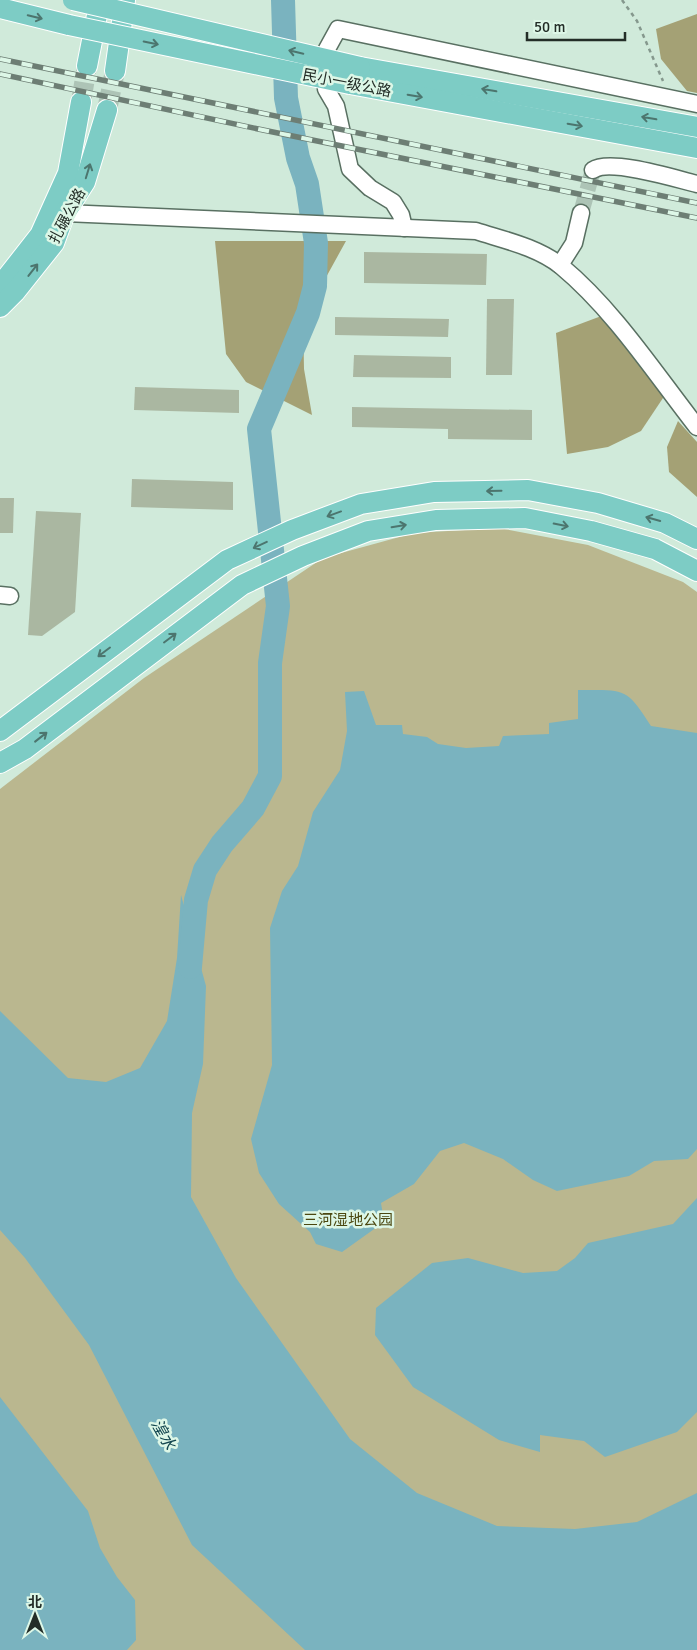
<svg xmlns="http://www.w3.org/2000/svg" width="697" height="1650" font-family="Signika,'Noto Sans SC',sans-serif">
<rect width="100%" height="100%" fill="#d0eada"/>
<!-- green -->
<path fill="#bab78f" d="M499 528 588 545 683 582 697 592V1650H0V789L144 678 323 558 414 533Z"/>
<!-- forest -->
<g fill="#a4a175">
<path d="M697 14V93L687 91 661 59 656 29Z"/>
<path d="M215 241H346L303 319 304 369 312 415 246 382 226 354Z"/>
<path d="M604 315 665 395 641 431 608 447 567 454 556 333Z"/>
<path d="M678 421 697 442V497L669 472 667 447Z"/>
</g>
<!-- water -->
<g fill="#7ab3bf">
<path d="M578 690C624 690 626 686 651 726L697 733V1149L688 1159 654 1161 629 1176 557 1191 533 1180 503 1159 464 1143 440 1151 414 1184 381 1203 384 1222 342 1252 316 1244 310 1232 279 1204 259 1173 251 1139 272 1065 270 928 282 891 298 866 313 812 340 770 347 731 345 692 364 691 376 725H402L403 734 427 737 438 744 466 748 499 746 503 736 549 734V723L578 719Z"/>
<path d="M181 895 206 986 203 1064 192 1113 191 1197 236 1278 350 1439 417 1493 497 1526 575 1529 637 1522 697 1493V1650H305L192 1545 89 1345 25 1258 0 1230V1011L68 1078 106 1082 140 1068 167 1021 177 958Z"/>
<path d="M697 1198V1412L677 1432 605 1457 584 1441 540 1435V1452L499 1440 413 1387 375 1335 376 1308 432 1263 468 1258 523 1273 557 1271 575 1258 588 1243 673 1224Z"/>
<path d="M0 1397 88 1511 100 1548 117 1577 135 1600 136 1640 127 1650H0Z"/>
</g>
<g fill="none" stroke-linecap="round" stroke-linejoin="round">
<!-- river -->
<path stroke="#7ab3bf" stroke-width="24" d="M190 967 196 900 205 870 222 844 253 808 270 776V663L278 606 259 429 308 313 315 286 316 243 307 184 298 158 286 98 283 0"/>
</g>
<!-- building -->
<g fill="#aab7a1">
<path d="M364 252 487 254 486 285 364 283Z"/>
<path d="M487 299H514L512 375H486Z"/>
<path d="M335 317 449 319 448 337 335 335Z"/>
<path d="M354 355 451 357V378L353 377Z"/>
<path d="M135 387 239 390V413L134 410Z"/>
<path d="M352 407 532 410V440L448 439V429L352 427Z"/>
<path d="M132 479 233 482V510L131 507Z"/>
<path d="M0 498H14L13 533H0Z"/>
<path d="M36 511 81 513 75 612 42 636 28 635Z"/>
</g>
<g fill="none" stroke-linecap="round" stroke-linejoin="round">
<!-- minor-tunnel -->
<path stroke="#adc4b6" stroke-width="16" stroke-dasharray="16 8" stroke-linecap="butt" d="M581 213 593 170"/>
<!-- major-tunnel -->
<g stroke="#adc4b6" stroke-width="20" stroke-dasharray="20 10" stroke-linecap="butt">
<path d="M81 102 87 66"/>
<path d="M107 110 115 71"/>
</g>
<defs>
<g id="minor">
<path d="M593 170C610 158 676 179 697 184"/>
<path d="M55 210 65 213 476 231C504 240 537 247 561 266 614 310 654 372 697 427"/>
<path d="M404 228 401 215 393 202 370 188 350 169 336 106 326 89 327 49 338 29 697 104"/>
<path d="M560 265 574 243 581 213"/>
<path d="M0 595 10 596"/>
</g>
<g id="major">
<path d="M0 8 69 25"/>
<path d="M87 66 100 0"/>
<path d="M360 67 697 127"/>
<path d="M115 71 125 0"/>
<path d="M350 84 697 148"/>
<path d="M0 286 40 235 68 173 81 102"/>
<path d="M0 307 15 292 54 243 65 213 85 182 107 110"/>
<path d="M0 731 227 560 292 530 361 504 434 492 528 490 598 503 665 523 697 539"/>
<path d="M0 763 25 749 242 585 303 556 368 531 436 520 525 518 591 531 655 549 697 571"/>
</g>
</defs>
<!-- minor casing -->
<use href="#minor" stroke="#597062" stroke-width="19"/>
<!-- major casing -->
<use href="#major" stroke="#fff" stroke-width="22"/>
<!-- path -->
<path stroke="#85988d" stroke-width="2.5" stroke-dasharray="4 4" stroke-linecap="butt" d="M622 0 637 21 663 81"/>
<!-- minor -->
<use href="#minor" stroke="#fff" stroke-width="16"/>
<!-- major -->
<use href="#major" stroke="#7dccc5" stroke-width="20"/>
<defs>
<g id="rail">
<path d="M0 59 697 203"/>
<path d="M0 74 263 130 697 218"/>
</g>
</defs>
<!-- rail casing -->
<use href="#rail" stroke="#6d7e74" stroke-width="5.5"/>
<!-- rail -->
<use href="#rail" stroke="#ddf7e7" stroke-width="4" stroke-dasharray="11" stroke-linecap="butt"/>
<defs>
<g id="major-bridge">
<path d="M73 0 360 67"/>
<path d="M69 25 350 84"/>
</g>
</defs>
<!-- major-bridge casing -->
<use href="#major-bridge" stroke="#fff" stroke-width="22" stroke-linecap="butt"/>
<!-- major-bridge -->
<use href="#major-bridge" stroke="#7dccc5" stroke-width="20"/>
</g>
<!-- one-way arrows -->
<defs><path id="oneway-shaft" d="M-6 0H5M1.5-3L5.5 0L1.5 3" fill="none" stroke-width="1.6" stroke-linecap="round" stroke-linejoin="round" transform="scale(1.25)"/></defs>
<g stroke="#4c756e">
<use href="#oneway-shaft" transform="translate(35 17) rotate(14)"/>
<use href="#oneway-shaft" transform="translate(151 43) rotate(12)"/>
<use href="#oneway-shaft" transform="translate(296 52) rotate(-167)"/>
<use href="#oneway-shaft" transform="translate(489 90) rotate(-170)"/>
<use href="#oneway-shaft" transform="translate(415 96) rotate(10)"/>
<use href="#oneway-shaft" transform="translate(649 118) rotate(-170)"/>
<use href="#oneway-shaft" transform="translate(575 125) rotate(10)"/>
<use href="#oneway-shaft" transform="translate(88 171) rotate(-73)"/>
<use href="#oneway-shaft" transform="translate(33 270) rotate(-52)"/>
<use href="#oneway-shaft" transform="translate(494 491) rotate(179)"/>
<use href="#oneway-shaft" transform="translate(334 514) rotate(160)"/>
<use href="#oneway-shaft" transform="translate(653 519) rotate(-164)"/>
<use href="#oneway-shaft" transform="translate(561 525) rotate(11)"/>
<use href="#oneway-shaft" transform="translate(399 526) rotate(-9)"/>
<use href="#oneway-shaft" transform="translate(260 545) rotate(155)"/>
<use href="#oneway-shaft" transform="translate(170 638) rotate(-37)"/>
<use href="#oneway-shaft" transform="translate(104 652) rotate(143)"/>
<use href="#oneway-shaft" transform="translate(41 737) rotate(-38)"/>
</g>
<g text-anchor="middle" stroke-width="5" stroke-linejoin="round" paint-order="stroke">
<!-- street labels -->
<g font-size="15" fill="#232d27" stroke="#ddf7e7">
<text transform="translate(347 83) rotate(11)" y="5">民小一级公路</text>
<text transform="translate(67 216) rotate(-62)" y="5">扎碾公路</text>
</g>
<!-- park labels -->
<g font-size="15" fill="#4b4710" stroke="#ddf7e7">
<text x="348" y="1225">三河湿地公园</text>
</g>
<!-- water labels -->
<g font-size="16" font-style="italic" fill="#13464f" stroke="#ddf7e7">
<text transform="translate(164 1434) rotate(60)" y="6">湟水</text>
</g>
</g>
<!-- north arrow -->
<g transform="translate(35 1615)" stroke="#ddf7e7" stroke-width="4" paint-order="stroke">
<path d="M0-4L9 19L0 12L-9 19Z" fill="#232d27"/>
<text y="-8" font-size="14" font-weight="bold" text-anchor="middle" fill="#232d27">北</text>
</g>
<!-- scale -->
<path d="M527 32v8h98v-8" fill="none" stroke="#232d27" stroke-width="2.5"/>
<text x="534" y="32" font-size="15" fill="#232d27" stroke="#ddf7e7" stroke-width="4" paint-order="stroke">50 m</text>
</svg>
